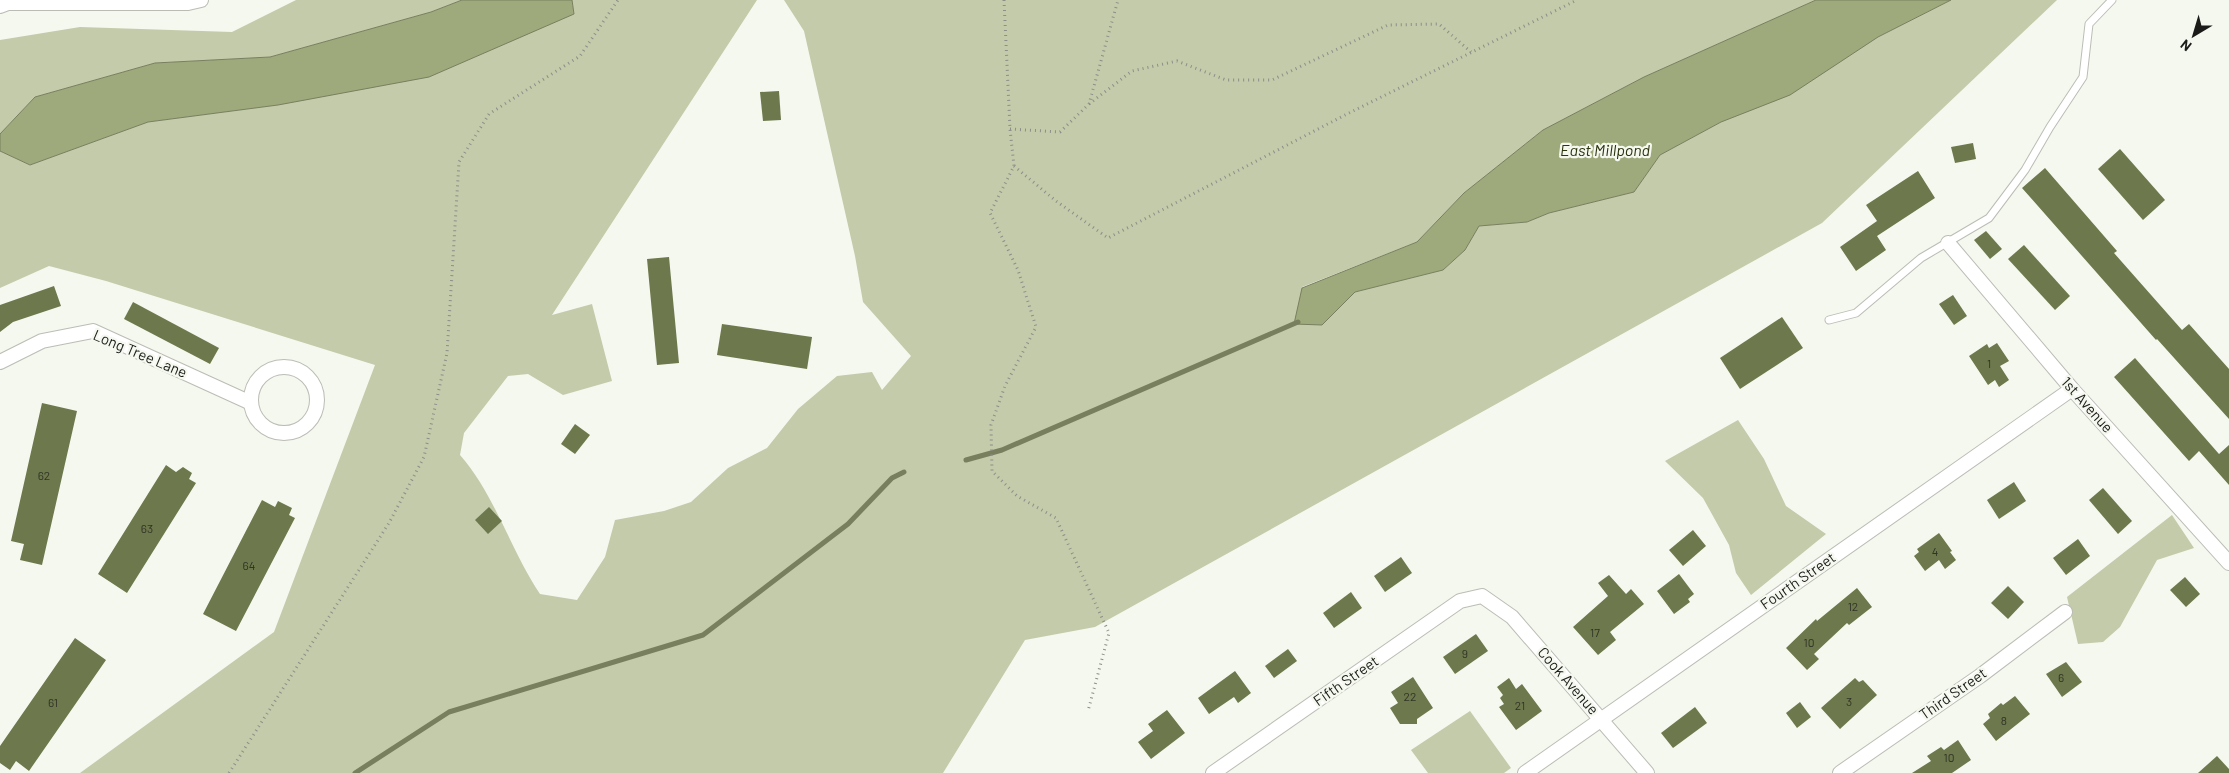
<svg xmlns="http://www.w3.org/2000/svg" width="2229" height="773" font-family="Barlow,sans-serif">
<rect width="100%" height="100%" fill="#f5f8ef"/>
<!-- green -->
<g fill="#c3cbaa">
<path d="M296 0H462L431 12 270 57 155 63 35 97 0 134V40L80 27 232 32Z"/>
<path d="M572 0H757L552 315 592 304 612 381 563 395 528 374 508 376 464 433 460 455C495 495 510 549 540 594L577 600 605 557 615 520 664 511 691 502 728 468 767 448 798 409 837 376 872 372 882 390 911 356 863 302 855 256 804 31 784 0H1816L1644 77 1543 130 1464 193 1417 242 1302 287 1322 325 1355 292 1443 270 1465 250 1479 226 1527 222 1549 213 1634 192 1660 155 1878 37 1951 0H2057L1822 223 1095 627 1025 640 943 773H80L274 632 375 365 106 281 49 266 0 288V151L30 165 148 122 278 105 574 14Z"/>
<path d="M1738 420 1764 459 1786 506 1826 534 1751 595 1736 573 1729 545 1703 498 1665 461Z"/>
<path d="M2172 515 2194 548 2157 560 2120 627 2103 642 2078 644 2067 597Z"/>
<path d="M1470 711 1511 768 1504 773H1428L1411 750Z"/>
</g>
<!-- water -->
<g fill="#9faa7c" stroke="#777f5e">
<path d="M462 0H572L574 14 429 77 278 105 148 122 30 165 0 151V134L35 97 155 63 270 57 431 12Z"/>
<path d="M1816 0H1951L1878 37 1790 95 1721 122 1660 155 1634 192 1549 213 1527 222 1479 226 1465 250 1443 270 1355 292 1322 325 1294 324 1302 288 1417 242 1464 193 1543 130 1644 77Z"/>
</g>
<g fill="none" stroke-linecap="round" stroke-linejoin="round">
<!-- stream -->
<g stroke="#777f5e" stroke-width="5">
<path d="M966 460 1002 450 1298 322"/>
<path d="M355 773 449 712 703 635 848 524 892 478 904 472"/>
</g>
</g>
<!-- building -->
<g fill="#6d784c">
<path d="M779 91 781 120 763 121 760 92Z"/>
<path d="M1973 143 1976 159 1955 163 1951 147Z"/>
<path d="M2120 149 2165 200 2143 220 2098 169Z"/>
<path d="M2045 168 2117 251 2114 253 2182 330 2189 324 2229 369V419L2157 339 2156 340 2022 188Z"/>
<path d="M1918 171 1935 198 1877 236 1886 250 1856 271 1840 247 1877 221 1866 205Z"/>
<path d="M1986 231 2002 249 1990 259 1974 240Z"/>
<path d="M2024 245 2070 296 2055 310 2008 259Z"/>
<path d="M669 257 679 363 657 365 647 259Z"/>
<path d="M54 286 61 306 13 322 0 332V305Z"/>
<path d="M1953 295 1967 316 1954 325 1939 304Z"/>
<path d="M133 302 219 348 210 364 124 319Z"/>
<path d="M1782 317 1803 348 1740 389 1720 358Z"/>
<path d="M722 324 812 337 807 369 717 355Z"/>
<path d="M1997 343 2009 361 2000 366 2009 380 1999 387 1995 380 1988 385 1969 356 1987 344 1989 348Z"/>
<path d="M2135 358 2219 454 2229 445V485L2199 451 2189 461 2114 377Z"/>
<path d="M42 403 77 411 42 565 20 560 24 544 11 541Z"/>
<path d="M575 424 590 435 575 454 561 444Z"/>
<path d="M166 465 176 472 183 467 192 473 189 479 196 483 127 593 98 574Z"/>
<path d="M2014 482 2026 501 1999 519 1987 500Z"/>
<path d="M2103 488 2132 521 2118 534 2089 500Z"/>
<path d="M262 500 275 507 278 501 292 508 289 515 295 518 236 631 203 614Z"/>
<path d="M489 507 502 521 488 534 475 520Z"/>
<path d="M1693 530 1706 546 1683 566 1669 550Z"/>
<path d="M1939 533 1952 551 1950 552 1956 560 1945 569 1939 560 1925 571 1914 556 1919 552 1917 549Z"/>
<path d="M2078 539 2090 556 2066 575 2053 558Z"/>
<path d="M1401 557 1412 573 1385 592 1374 576Z"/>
<path d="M1679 574 1694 594 1688 599 1690 602 1674 614 1657 591Z"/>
<path d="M1609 575 1626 594 1631 589 1644 604 1610 632 1616 640 1598 655 1573 627 1608 596 1598 583Z"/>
<path d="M2185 577 2200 594 2186 607 2170 590Z"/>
<path d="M2008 586 2024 602 2008 619 1991 603Z"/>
<path d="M1857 588 1872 607 1849 625 1847 623 1814 654 1819 659 1807 670 1786 648 1816 619 1817 621Z"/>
<path d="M1351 592 1362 608 1334 628 1323 613Z"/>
<path d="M1476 634 1488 651 1455 674 1443 657Z"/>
<path d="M75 638 106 660 29 771 16 761 10 770 0 763V746Z"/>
<path d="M1288 649 1297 661 1274 678 1265 666Z"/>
<path d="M2066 662 2082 682 2062 697 2046 674Z"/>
<path d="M1235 671 1251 693 1238 703 1234 697 1209 714 1198 698Z"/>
<path d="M1413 677 1433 708 1417 719V724H1400L1390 708 1398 703 1391 692Z"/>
<path d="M1509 678 1516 689 1522 684 1542 711 1516 730 1499 707 1504 704 1500 698 1503 695 1497 687Z"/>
<path d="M1855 678 1859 682 1863 680 1877 695 1840 729 1821 708Z"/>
<path d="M2015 696 2030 714 1996 741 1983 724 1990 718 1988 714 2001 703 2003 705Z"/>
<path d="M1800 702 1811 717 1797 728 1786 713Z"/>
<path d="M1695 707 1707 723 1673 748 1661 733Z"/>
<path d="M1167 710 1185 733 1151 759 1138 742 1153 731 1148 724Z"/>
<path d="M1958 740 1971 760 1952 773H1912L1931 761 1927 756 1941 747 1944 750Z"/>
<path d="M2217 756 2229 769V773H2198Z"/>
</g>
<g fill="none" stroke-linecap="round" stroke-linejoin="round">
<defs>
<path id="lane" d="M1829 320 1856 313 1921 258 1989 218 2025 170 2050 127 2083 77 2089 24 2112 0"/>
<g id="street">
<path d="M0 6 8 3H188L201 0"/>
<path d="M1948 243 2072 389 2229 563"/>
<path d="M0 362 42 341 93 331 251 403"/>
<circle cx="284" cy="400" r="33"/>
<path d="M1213 773 1460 601 1482 596 1512 617 1647 773"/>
<path d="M1525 773 2072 389"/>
<path d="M1840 773 1980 676 2065 612"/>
</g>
</defs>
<!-- lane casing -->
<use href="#lane" stroke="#bbbdb5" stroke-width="9"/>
<!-- street casing -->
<use href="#street" stroke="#bbbdb5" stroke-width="16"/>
<!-- path -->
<g stroke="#8c8e88" stroke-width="3" stroke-dasharray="1 4" stroke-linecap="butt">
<path d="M1004 0 1010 129 1014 166 990 213 1018 270 1036 327 1005 386 991 425 992 471 1017 496 1056 518 1109 633 1088 711"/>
<path d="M1089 104 1132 71 1177 61 1226 80H1272L1388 25 1439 24 1471 52"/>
<path d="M1010 129 1060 132 1089 104 1118 0"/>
<path d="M1014 166 1056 201 1108 238 1347 114 1577 0"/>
<path d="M229 773 389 523 424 457 447 353 459 162 489 114 580 56 618 0"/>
</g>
<!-- lane -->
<use href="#lane" stroke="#fff" stroke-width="7"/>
<!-- street -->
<use href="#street" stroke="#fff" stroke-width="14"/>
</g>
<g text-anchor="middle" stroke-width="4.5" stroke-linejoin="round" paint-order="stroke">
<!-- number labels -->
<g font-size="12" fill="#303326">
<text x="1989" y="368">1</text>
<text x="44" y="480">62</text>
<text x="147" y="533">63</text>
<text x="1935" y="556">4</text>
<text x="249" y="570">64</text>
<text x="1853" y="611">12</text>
<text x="1595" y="637">17</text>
<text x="1809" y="647">10</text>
<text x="1465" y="658">9</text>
<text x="2061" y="682">6</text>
<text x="1410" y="701">22</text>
<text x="1849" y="706">3</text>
<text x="53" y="707">61</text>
<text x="1520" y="710">21</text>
<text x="2004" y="725">8</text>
<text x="1949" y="762">10</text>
</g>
<!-- street labels -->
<g font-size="15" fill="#1b1c19" stroke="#f5f8ef">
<text transform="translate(140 354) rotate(23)" y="5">Long Tree Lane</text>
<text transform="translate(2087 405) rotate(48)" y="5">1st Avenue</text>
<text transform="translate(1798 581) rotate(-35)" y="5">Fourth Street</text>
<text transform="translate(1346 681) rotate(-35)" y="5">Fifth Street</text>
<text transform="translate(1568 681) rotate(49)" y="5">Cook Avenue</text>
<text transform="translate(1953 694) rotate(-35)" y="5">Third Street</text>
</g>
<!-- water labels -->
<g font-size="16" font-style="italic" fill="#2c330f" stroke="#f5f8ef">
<text x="1605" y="156">East Millpond</text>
</g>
</g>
<!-- north arrow -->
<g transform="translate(2194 35) rotate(218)" stroke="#f5f8ef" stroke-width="4" paint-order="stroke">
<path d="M0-4L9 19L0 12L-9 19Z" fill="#1b1c19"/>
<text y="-8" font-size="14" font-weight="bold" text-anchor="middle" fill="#1b1c19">N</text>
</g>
</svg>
